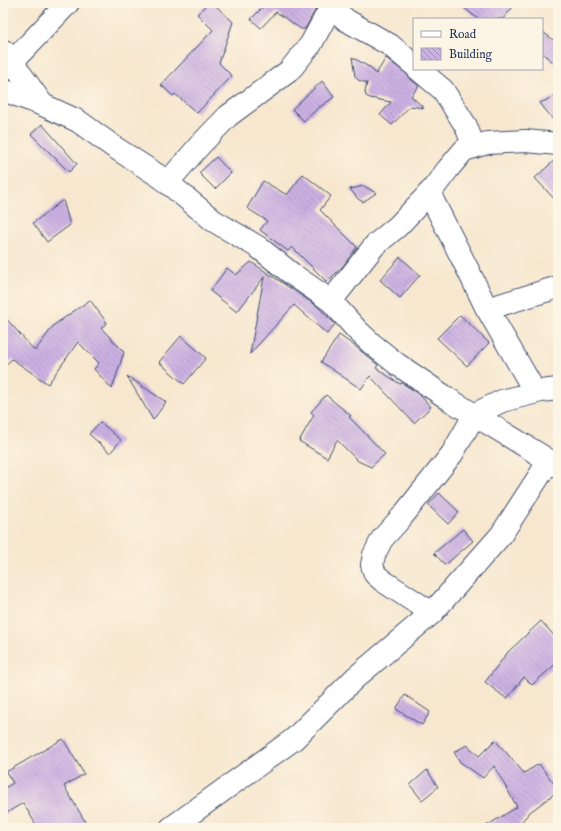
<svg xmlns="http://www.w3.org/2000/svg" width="561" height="831" font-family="'IM FELL English',serif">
<defs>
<pattern id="building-back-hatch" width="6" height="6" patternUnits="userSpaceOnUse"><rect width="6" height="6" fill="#ccb0e3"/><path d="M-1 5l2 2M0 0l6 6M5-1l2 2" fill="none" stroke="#a590bb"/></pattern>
</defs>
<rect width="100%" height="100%" fill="#fcf5e5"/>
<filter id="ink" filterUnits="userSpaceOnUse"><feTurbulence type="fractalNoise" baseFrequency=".025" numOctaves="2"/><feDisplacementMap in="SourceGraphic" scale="8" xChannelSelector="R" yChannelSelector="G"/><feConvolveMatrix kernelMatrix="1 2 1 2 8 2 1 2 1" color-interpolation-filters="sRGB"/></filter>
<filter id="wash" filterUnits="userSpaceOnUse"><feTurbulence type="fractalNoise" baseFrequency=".012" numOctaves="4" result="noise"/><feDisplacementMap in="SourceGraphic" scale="16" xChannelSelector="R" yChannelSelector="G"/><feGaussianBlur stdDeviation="0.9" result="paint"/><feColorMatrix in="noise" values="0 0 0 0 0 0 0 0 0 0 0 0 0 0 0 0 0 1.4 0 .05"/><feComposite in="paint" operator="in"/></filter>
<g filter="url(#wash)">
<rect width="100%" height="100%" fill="#f7e7cf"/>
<g id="blocks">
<!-- building -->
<g fill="url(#building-back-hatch)">
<path d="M208 3H213L233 22 219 63 232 76 197 113 175 94 173 96 161 85 213 30 197 14Z"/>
<path d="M262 3H319L305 29H301L276 12 261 28 251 19 265 5Z"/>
<path d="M458 3H516L503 19H478Z"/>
<path d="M542 31 558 44V66L542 53Z"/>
<path d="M352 57 369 67V66L376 74 386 58 408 75 410 79 419 86 411 96 424 108 410 106 392 125 380 115 391 102 370 98 366 96 365 92 367 83 358 80 355 76Z"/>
<path d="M322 81 334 97 317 109 304 121 292 109Z"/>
<path d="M558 95V126L540 103Z"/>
<path d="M42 124 77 164 69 172 31 134Z"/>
<path d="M216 157 231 173 215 189 199 173Z"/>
<path d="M558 157V203L535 178Z"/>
<path d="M303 174 331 196 320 210 357 247 342 267 327 282 292 247 288 251 260 230 267 221 247 208 263 181 287 195Z"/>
<path d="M364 186 376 193 366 200 363 202 358 199 350 189Z"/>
<path d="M63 200 70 225 47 242 33 223Z"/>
<path d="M400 257 420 275 400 298 380 280Z"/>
<path d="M251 262 317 306 335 324 327 334 294 305 250 354 264 277 237 312 210 291 227 268 236 275Z"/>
<path d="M90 300 107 323 101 328 124 352 112 389 94 369 99 363 78 342 48 384 12 359 3 367V315L35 351 54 325Z"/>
<path d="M460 315 489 343 467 366 437 338Z"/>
<path d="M339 335 356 347 378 365 376 368 400 384 402 383 418 393 431 407 414 423 370 376 361 389 321 362Z"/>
<path d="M181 336 206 358 184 384 159 362Z"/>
<path d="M127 376 166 402 153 420Z"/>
<path d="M326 395 351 416 349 417 385 454 371 467 358 461 337 440 327 458 299 441 314 415 311 412Z"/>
<path d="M100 422 121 440 110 453 89 434Z"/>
<path d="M439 493 459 512 448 524 428 505Z"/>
<path d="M463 529 473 541 445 565 434 553Z"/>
<path d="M541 621 558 640V662L532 685 524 677 507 699 485 682 508 652Z"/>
<path d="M405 695 430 712 422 725 396 709Z"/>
<path d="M63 739 84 774 64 786 89 828H38L23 803 3 815V789L13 783 6 772Z"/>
<path d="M495 740 524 773 539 764 558 789V791L530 812 516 828H483L517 807 494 766 483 778 460 762 454 752 467 745 479 756Z"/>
<path d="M427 770 438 787 422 800 410 785Z"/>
</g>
</g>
</g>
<g filter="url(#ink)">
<use href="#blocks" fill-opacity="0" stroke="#3c4b6f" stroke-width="1"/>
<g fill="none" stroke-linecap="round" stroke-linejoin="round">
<defs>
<g id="minor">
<path d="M331 6 346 20 390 45 414 65"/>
<path d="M4 51 43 105"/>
<path d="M12 62 68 3"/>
<path d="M418 69 443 90 466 126 474 147"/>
<path d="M3 90 43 105 78 121 114 147 162 178 214 221 258 247 292 274 331 301 357 330 372 344 397 364 450 400 558 466"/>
<path d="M167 183 200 145 228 116 289 71 311 44 333 3"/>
<path d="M429 193 468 270 485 305 535 392"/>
<path d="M331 301 375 245 398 226 432 190 448 169 464 150 487 143 525 141 558 144"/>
<path d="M487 309 558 287"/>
<path d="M432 613 383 581 375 574 372 565 374 555 382 539 401 518 452 454 475 414 502 401 541 391 558 389"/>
<path d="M171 828 294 739 355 678 432 613 501 535 549 461"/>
</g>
</defs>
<!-- minor casing -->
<use href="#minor" stroke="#3c4b6f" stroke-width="24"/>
<!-- minor -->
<use href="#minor" stroke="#fff" stroke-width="22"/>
</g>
</g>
<!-- margin -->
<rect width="561" height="831" fill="none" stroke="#fcf5e5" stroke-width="16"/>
<!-- legend -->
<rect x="413" y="18" width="130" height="52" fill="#fcf5e5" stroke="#a2a6af"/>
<rect x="421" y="31" width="20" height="6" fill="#ffffff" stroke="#a2a6af"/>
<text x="449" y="38" font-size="12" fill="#1b2f5e">Road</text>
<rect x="421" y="48" width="20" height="12" fill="url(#building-back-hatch)" stroke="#a2a6af"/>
<text x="449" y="58" font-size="12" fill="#1b2f5e">Building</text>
</svg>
